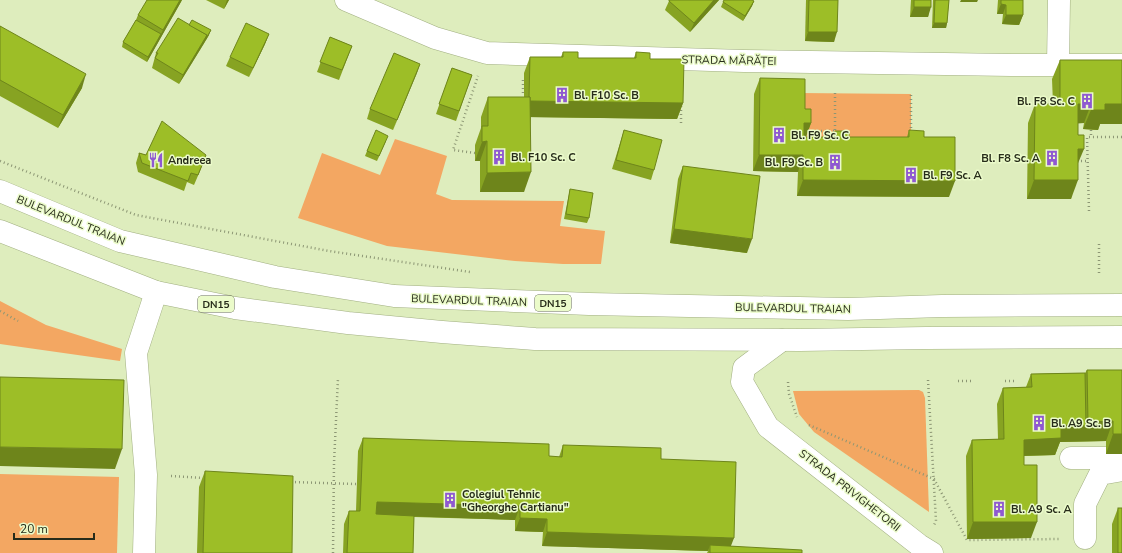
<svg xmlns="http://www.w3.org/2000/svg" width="1122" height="553" font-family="'Nunito Sans',sans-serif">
<rect width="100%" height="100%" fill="#deedbd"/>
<!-- green -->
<g fill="#f3a762">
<path d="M799 93 911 94V147L798 139Z"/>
<path d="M395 139 447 156 436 194 452 200 564 201 560 226 605 231 601 264H563L515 261 387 246 298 218 322 153 380 175Z"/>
<path d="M0 301 46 325 122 349 120 361 0 344Z"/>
<path d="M919 390 923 392 925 398 929 512 814 432 799 414 793 391Z"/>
<path d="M0 474 119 477 117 553H0Z"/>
</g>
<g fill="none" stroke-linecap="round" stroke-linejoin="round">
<defs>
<g id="minor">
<path d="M346 0 435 38 487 53 744 61 1011 65H1122"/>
<path d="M1058 65 1059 0"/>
<path d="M782 340 744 368 742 382 768 427 919 545 932 553"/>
<path d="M1071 458H1122"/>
<path d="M1085 538V504L1100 474 1122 470"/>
<path d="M144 553 146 475 136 353 156 292"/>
</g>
<g id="major">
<path d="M0 191 120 241 275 277 394 296 589 304 848 309 942 306 1122 305"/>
<path d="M0 231 156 292 235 308 348 323 442 332 535 339 800 340 926 338 1122 337"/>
</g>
</defs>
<!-- minor casing -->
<use href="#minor" stroke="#a1af81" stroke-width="23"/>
<!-- major casing -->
<use href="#major" stroke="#a1af81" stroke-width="23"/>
<!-- path -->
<g stroke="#8c9674" stroke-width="2.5" stroke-dasharray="1 3" stroke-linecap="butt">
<path d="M523 93V79"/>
<path d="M835 93V134"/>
<path d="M681 106V123"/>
<path d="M1091 130V138"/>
<path d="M805 131H835"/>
<path d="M911 132V94"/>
<path d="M475 153 453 150 478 76"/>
<path d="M0 161 136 215 329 251 470 272"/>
<path d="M1077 161H1088"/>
<path d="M1089 211 1087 137H1122"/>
<path d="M1099 244V274"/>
<path d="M0 311 18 321"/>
<path d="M928 380 936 521 934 525"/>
<path d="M958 381H971"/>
<path d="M1005 381H1017"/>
<path d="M788 382 789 394 797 417"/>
<path d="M809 425 934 479 967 540 1060 539"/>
<path d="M171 476 204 478"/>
<path d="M291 482 356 484"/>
<path d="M333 553 334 463 338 378"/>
</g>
<!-- minor -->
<use href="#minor" stroke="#fff" stroke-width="22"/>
<!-- major -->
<use href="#major" stroke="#fff" stroke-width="22"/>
</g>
<!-- wall -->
<g fill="#87a322">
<path d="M182 0 147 62 122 47 123 42 136 20 138 15Z"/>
<path d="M206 0H229L224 9Z"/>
<path d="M719 0 690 32 665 10 669 1Z"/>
<path d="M806 0H838L834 42 805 41Z"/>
<path d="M911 0H931L928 17H910Z"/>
<path d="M933 0H949L947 23 946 28H932Z"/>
<path d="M998 0H1023V15L1019 25 1002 24 1003 14H997Z"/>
<path d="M754 1 752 6 743 21 721 7 723 2Z"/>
<path d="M0 26 82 88 58 128 0 96Z"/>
<path d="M269 34 265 44 249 77 226 66 230 57Z"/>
<path d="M209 35 179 84 152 68 156 53Z"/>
<path d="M330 37 352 46 339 80 317 72Z"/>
<path d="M563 52 578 58H634L636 52 650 59 683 103 677 119 531 117 524 192H480V161H475V145L481 128V117L488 97H524V73L530 57H561Z"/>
<path d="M1060 60H1122L1098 130 1083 129 1084 123H1078V164L1071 199H1027L1028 123 1035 104H1053L1052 79Z"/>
<path d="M420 64 393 130 367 119 370 109Z"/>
<path d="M452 68 472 75 456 121 436 114Z"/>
<path d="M760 78 805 109 811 123 806 137H833L835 131 849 137H907L909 130 924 137 949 197 797 196 798 172 753 171 754 94Z"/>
<path d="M624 130 654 170 651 180 612 169 621 140Z"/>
<path d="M386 141 377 161 365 156 367 151Z"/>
<path d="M139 153 146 155 203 164 194 185 187 182 184 191 138 172 136 163Z"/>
<path d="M683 166 747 253 670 243 678 179Z"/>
<path d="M570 189 589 218 587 223 564 219Z"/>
<path d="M1087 370H1122V454H1106V441L1060 442 1055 455 1024 456V465L1031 538 967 539 966 456 972 440 998 439 997 404 1003 388 1026 387 1031 374 1085 373Z"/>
<path d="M363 438 549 456 559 457 563 445 661 459 731 546 802 553H707L708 551 542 546 543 532 515 531V520L414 517 413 553H343L344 524 349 511H356L358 451Z"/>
<path d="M205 471 292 553H197L199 487Z"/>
<path d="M1118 508 1122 553H1112V524Z"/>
</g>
<!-- shaded-wall -->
<g fill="#6e851b">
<path d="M180 0H182L147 62 148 57Z"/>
<path d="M227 0H229L224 9Z"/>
<path d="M714 0H719L690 32 694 23Z"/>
<path d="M961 0H978L977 2H960Z"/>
<path d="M754 1 752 6 743 21 745 16Z"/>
<path d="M1001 4 1006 5 1003 14H997Z"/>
<path d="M914 7H931L928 17H910Z"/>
<path d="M1006 15H1023L1019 25 1002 24Z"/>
<path d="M934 23H947L946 28H932Z"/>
<path d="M211 30 209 35 203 45 179 84 183 75 207 35Z"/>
<path d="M808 32H837L834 42 805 41Z"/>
<path d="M269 34 265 44 249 77 253 68Z"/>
<path d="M420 64 417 73 393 130 397 120Z"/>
<path d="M86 74 82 88 58 128 63 115Z"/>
<path d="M529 101 683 103 677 119 523 117Z"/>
<path d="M1078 104H1091L1084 123 1071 124Z"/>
<path d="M1105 104H1122V124H1100L1098 130 1083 129 1091 110Z"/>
<path d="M804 123H811L805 139H798Z"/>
<path d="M487 141 480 161H475L482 142Z"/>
<path d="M1078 149H1084L1076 168Z"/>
<path d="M759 155H803L798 172 753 171Z"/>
<path d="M531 172 524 192H480L487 173Z"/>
<path d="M803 180 955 181 949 197 797 196Z"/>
<path d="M1034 180H1078L1071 199H1027Z"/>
<path d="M674 229 752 239 747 253 670 243Z"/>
<path d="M1113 421 1106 441 1060 442 1055 455 1018 456 1024 440 1061 425 1086 426 1088 422Z"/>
<path d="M1113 434H1122V454H1106Z"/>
<path d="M0 447 122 449 115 469 0 466Z"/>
<path d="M377 502 520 506 515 520 372 515Z"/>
<path d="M520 518 547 519 543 532 515 531Z"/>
<path d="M973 522H1037L1031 538 967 539Z"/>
<path d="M547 532 734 538 729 551 710 545 708 551 542 546Z"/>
</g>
<!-- building -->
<g fill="#9dbe27" stroke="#6e851b">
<path d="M147 0H180L163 30 138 15Z"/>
<path d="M669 0H714L694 23 669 1Z"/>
<path d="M724 0H752L754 1 745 16 723 2Z"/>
<path d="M809 0H838L837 32H808Z"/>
<rect x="914" y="0" width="17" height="7"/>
<path d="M935 0H949L947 23H934Z"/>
<path d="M1001 0H1023V15H1006V5L1001 4Z"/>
<path d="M178 18 207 35 183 75 155 58 158 53H156Z"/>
<path d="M136 20 161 34 148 57 123 42Z"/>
<path d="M192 20 211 30 205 40 207 35 189 25Z"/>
<path d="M246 23 269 34 253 68 230 57Z"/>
<path d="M0 26 86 74 63 115 0 80Z"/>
<path d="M330 37 352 46 342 70 320 62Z"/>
<path d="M563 52H578V58H636V52L650 53V59H684L683 103 530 101V97H529L530 57H563Z"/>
<path d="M394 53 420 64 397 120 370 109Z"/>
<path d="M1060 60H1122V104H1105V110H1091V104H1078V135H1084V149H1078V180H1034L1035 104H1060Z"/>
<path d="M452 68 472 75 459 111 439 104Z"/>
<path d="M760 78 805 79V109H811V123H804V137H835V131H849V137H909V130L924 131V137H955V181L803 180V155H759Z"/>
<path d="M488 97H530L531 172 487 173V141L482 142V126H488Z"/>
<path d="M162 121 206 155 198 175 191 173 188 181 142 163 139 153 146 155Z"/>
<path d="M376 130 388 136 379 156 367 151Z"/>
<path d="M624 130 662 140 654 170 616 160Z"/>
<path d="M683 166 760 176 752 239 674 229Z"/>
<path d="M570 189 593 193 589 218 566 214Z"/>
<path d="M1087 370H1122V434H1113V421L1088 422Z"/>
<path d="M1085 373 1086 426 1061 425V438L1024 440V465H1037V522H973L972 440 1004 439 1003 388 1032 387 1031 374Z"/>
<path d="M0 377 124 380 122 449 0 447Z"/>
<path d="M363 438 549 444V456L562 457 563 445 661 448V459L736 462 734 538 547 532V519L520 518V506L377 502 376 514 414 516 413 553H347L349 511H360Z"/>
<path d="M205 471 293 476 292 553H203Z"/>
<rect x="1118" y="508" width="4" height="45"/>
<path d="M710 545 802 550V553H710Z"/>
</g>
<!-- icons -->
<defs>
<symbol id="building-bare" viewBox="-9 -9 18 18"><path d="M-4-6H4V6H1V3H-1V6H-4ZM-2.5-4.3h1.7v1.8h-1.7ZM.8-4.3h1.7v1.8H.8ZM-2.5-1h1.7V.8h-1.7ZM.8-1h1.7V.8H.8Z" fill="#8f59d1" stroke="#ebfbca" stroke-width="2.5" paint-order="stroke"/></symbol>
<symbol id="restaurant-bare" viewBox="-9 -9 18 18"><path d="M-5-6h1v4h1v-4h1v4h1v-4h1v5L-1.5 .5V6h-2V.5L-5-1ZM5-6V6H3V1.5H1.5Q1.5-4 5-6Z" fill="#8f59d1" stroke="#ebfbca" stroke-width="2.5" paint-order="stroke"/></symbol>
</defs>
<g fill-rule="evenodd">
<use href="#building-bare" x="551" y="84" width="22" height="22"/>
<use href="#building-bare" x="1076" y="90" width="22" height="22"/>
<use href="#building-bare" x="768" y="124" width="22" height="22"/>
<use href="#building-bare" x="488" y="146" width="22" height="22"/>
<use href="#building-bare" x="1041" y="147" width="22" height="22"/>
<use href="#restaurant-bare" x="145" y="149" width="22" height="22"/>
<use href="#building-bare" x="824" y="151" width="22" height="22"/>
<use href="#building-bare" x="900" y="164" width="22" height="22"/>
<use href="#building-bare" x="1028" y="412" width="22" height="22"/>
<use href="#building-bare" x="439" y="489" width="22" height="22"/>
<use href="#building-bare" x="988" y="498" width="22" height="22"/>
</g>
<g text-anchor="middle" stroke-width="3" stroke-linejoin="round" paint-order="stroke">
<!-- shield labels -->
<g fill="#ebfbca" stroke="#626a4f" stroke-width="1">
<rect x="535" y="295" width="36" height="16" rx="3"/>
<rect x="198" y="296" width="36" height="16" rx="3"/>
</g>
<g font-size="10" font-weight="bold" fill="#272c1a">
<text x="553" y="307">DN15</text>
<text x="216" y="308">DN15</text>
</g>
<!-- street labels -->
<g font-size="11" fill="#272c1a" stroke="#ebfbca">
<text transform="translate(729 60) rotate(1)" y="4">STRADA MĂRĂȚEI</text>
<text transform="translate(71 220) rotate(22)" y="4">BULEVARDUL TRAIAN</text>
<text transform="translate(469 300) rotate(2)" y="4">BULEVARDUL TRAIAN</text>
<text transform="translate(793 308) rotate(1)" y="4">BULEVARDUL TRAIAN</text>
<text transform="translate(850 490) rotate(38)" y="4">STRADA PRIVIGHETORII</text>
</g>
<!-- poi labels -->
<g font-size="11" font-weight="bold" fill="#272c1a" stroke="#ebfbca" text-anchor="start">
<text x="574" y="99">Bl. F10 Sc. B</text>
<text x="1075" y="105" text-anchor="end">Bl. F8 Sc. C</text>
<text x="791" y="139">Bl. F9 Sc. C</text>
<text x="511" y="161">Bl. F10 Sc. C</text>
<text x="1040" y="162" text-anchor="end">Bl. F8 Sc. A</text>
<text x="168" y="164">Andreea</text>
<text x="823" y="166" text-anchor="end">Bl. F9 Sc. B</text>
<text x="923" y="179">Bl. F9 Sc. A</text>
<text x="1051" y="427">Bl. A9 Sc. B</text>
<text x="462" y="498">Colegiul Tehnic<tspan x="462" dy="13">"Gheorghe Cartianu"</tspan></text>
<text x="1011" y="513">Bl. A9 Sc. A</text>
</g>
</g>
<!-- scale -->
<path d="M14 533v6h80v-6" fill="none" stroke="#272c1a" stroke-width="2"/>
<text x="20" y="533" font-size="12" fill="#272c1a" stroke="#ebfbca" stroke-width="3" paint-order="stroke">20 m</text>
</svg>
